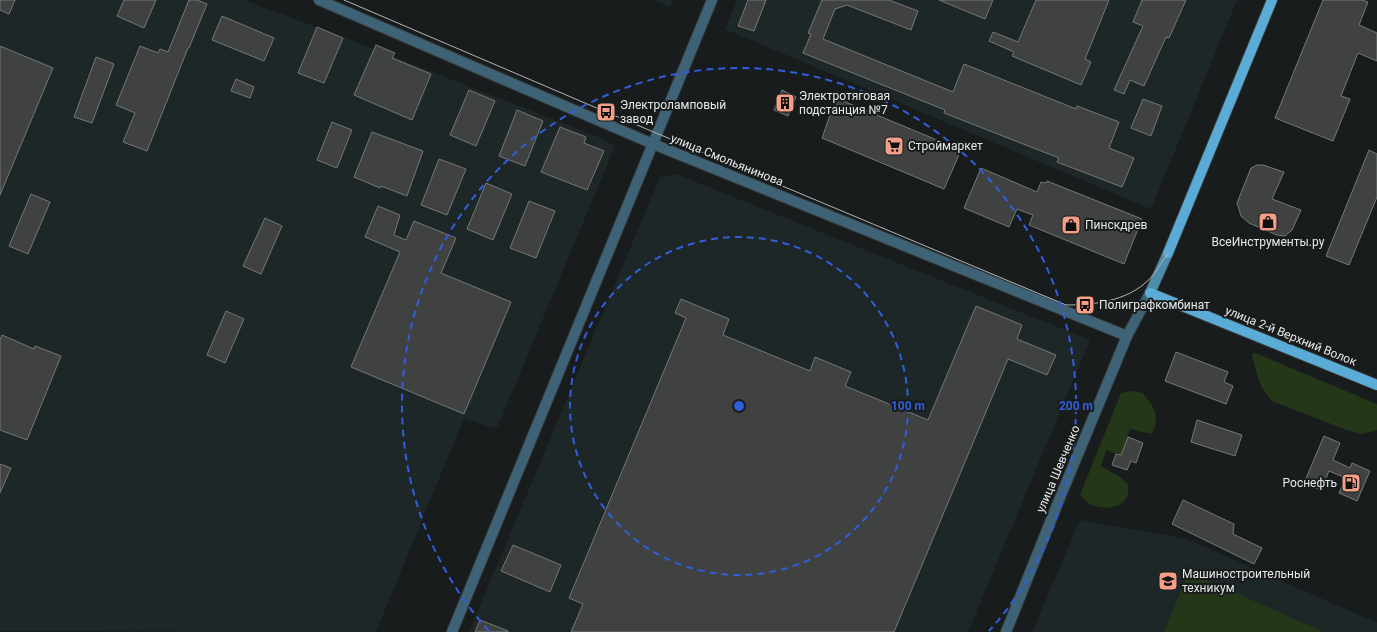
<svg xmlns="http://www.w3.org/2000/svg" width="1377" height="632" font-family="Roboto,sans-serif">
<rect width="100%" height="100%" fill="#191c1c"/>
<!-- built -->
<g fill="#1d2727">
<path d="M0 0H244L359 43 603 139 615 146 498 426 493 428 464 418 376 632 0 631Z"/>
<path d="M653 0H673L670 7Z"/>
<path d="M737 0H1237L1151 209 725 29Z"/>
<path d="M676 174 1090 340 968 632H469L660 177Z"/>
<path d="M1080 520 1187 539 1377 623V632H1032Z"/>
</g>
<!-- green -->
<g fill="#243718">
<path d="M1255 353 1377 404V430L1362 434 1349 431 1272 401C1259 388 1256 372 1252 354Z"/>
<path d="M1132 391 1142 393C1153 404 1162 419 1151 434L1130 429 1121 455 1106 450 1101 466 1120 477 1127 483C1128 486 1129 490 1128 493 1124 510 1103 510 1090 504 1086 502 1083 498 1080 495L1121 393Z"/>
<path d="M1189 572 1324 632H1164Z"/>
</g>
<!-- building -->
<g fill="#3f4240" stroke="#757877">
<path d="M0 0H15L9 14 0 10Z"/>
<path d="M124 0H156L144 28 117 16Z"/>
<path d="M189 0H197L207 4 189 48H188L147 151 123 142 135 113 116 105 140 46 158 53 160 49 168 52Z"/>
<path d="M748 0H766L754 31 738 26Z"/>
<path d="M822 0H889L918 11 911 30 847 5 835 9 823 39 953 92 964 64 1076 109 1077 106 1119 122 1109 148 1134 158 1122 187 1057 162 1059 158 944 113 945 110 803 53 811 34 808 33Z"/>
<path d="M939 0H993L985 19Z"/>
<path d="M1036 0H1109L1085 59 1091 62 1081 85 1012 56 1014 52 989 41 993 32 1018 42Z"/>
<path d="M1142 0H1186L1169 38 1166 37 1144 86 1130 80 1124 94 1114 90 1143 26 1133 22Z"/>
<path d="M1323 0H1362L1368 2 1359 25 1377 33V61L1358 53 1341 96 1350 99 1333 141 1275 118Z"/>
<path d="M222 16 274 38 264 61 212 40Z"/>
<path d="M317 27 343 38 324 83 298 73Z"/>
<path d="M376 45 395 53 392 58 431 74 412 120 354 95Z"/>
<path d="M0 46 53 68 0 195Z"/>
<path d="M96 57 114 64 92 123 74 117Z"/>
<path d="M236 79 254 87 250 98 231 91Z"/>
<path d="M469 90 495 101 476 146 450 135Z"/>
<path d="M782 90 796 97 788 116 774 110Z"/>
<path d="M836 98 961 150 944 189 822 138Z"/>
<path d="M1143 99 1162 106 1151 136 1131 128Z"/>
<path d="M517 110 543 121 525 166 499 156Z"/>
<path d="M332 122 352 130 337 168 317 160Z"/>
<path d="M560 127 586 137 584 143 604 151 587 190 541 172Z"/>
<path d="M372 132 423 151 407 196 381 186 380 188 354 177Z"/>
<path d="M1369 150 1377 154V197L1349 265 1326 256Z"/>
<path d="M439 159 466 169 447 215 421 205Z"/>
<path d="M1257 165H1263L1284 172 1272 199 1301 210 1292 230 1285 236 1277 235 1249 223 1241 216 1239 209 1237 203 1251 168Z"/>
<path d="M981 168 1037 192 1041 182 1046 183 1047 181 1142 219 1124 264 1029 225 1033 215 1017 209 1009 227 964 208Z"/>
<path d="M486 183 512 194 493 240 467 229Z"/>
<path d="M31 194 50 202 28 254 9 246Z"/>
<path d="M529 201 555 211 536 258 510 248Z"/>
<path d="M378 206 400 215 394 235 406 240 414 221 456 238 441 273 511 302 464 414 351 367 400 252 365 237Z"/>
<path d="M265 218 282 226 261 274 243 266Z"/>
<path d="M681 299 729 319 723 335 810 371 815 357 851 372 845 386 928 420 976 306 1022 325 1017 339 1056 355 1047 375 1008 359 894 632H571L583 604 569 598 686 318 675 313Z"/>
<path d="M226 311 244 319 225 363 207 355Z"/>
<path d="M2 335 34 349 35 346 61 356 27 440 0 430V340Z"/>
<path d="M1176 352 1228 372 1224 382 1233 386 1226 404 1165 381Z"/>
<path d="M1197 420 1242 435 1235 456 1191 442Z"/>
<path d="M1324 436 1340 443 1333 460 1350 468 1352 463 1370 471 1357 501 1339 493 1346 478 1329 471 1321 490 1304 483Z"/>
<path d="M1128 437 1143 443 1136 463 1131 461 1127 470 1112 465 1116 454 1121 455Z"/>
<path d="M0 464 11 468 0 493Z"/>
<path d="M1183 500 1234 524 1233 534 1262 548 1254 564 1172 524Z"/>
<path d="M513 545 561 565 550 592 501 571Z"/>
<path d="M480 620 508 631V632H475Z"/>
</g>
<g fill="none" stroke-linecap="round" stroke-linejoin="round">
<defs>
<g id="tertiary">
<path d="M319 0 653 144 1127 336"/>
<path d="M452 632 712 0"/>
<path d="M1006 632 1059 500 1127 336 1150 293"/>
</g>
<path id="secondary" d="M1150 293 1168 253"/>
<g id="primary">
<path d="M1168 253 1272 0"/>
<path d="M1150 293 1377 385"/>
</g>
</defs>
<!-- tertiary casing -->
<use href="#tertiary" stroke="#363939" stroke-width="12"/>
<!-- secondary casing -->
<use href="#secondary" stroke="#363939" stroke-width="12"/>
<!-- primary casing -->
<use href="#primary" stroke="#363939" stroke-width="12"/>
<!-- tertiary -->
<use href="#tertiary" stroke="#3e6377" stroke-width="10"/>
<!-- secondary -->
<use href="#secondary" stroke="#4e8cac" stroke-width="10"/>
<!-- primary -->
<use href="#primary" stroke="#5aabd6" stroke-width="10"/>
<!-- tram -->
<path stroke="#b3b5b5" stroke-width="1" d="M344 0 606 112 1066 305C1098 305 1133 300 1154 274 1159 267 1163 260 1168 253"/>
</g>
<!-- distance rings -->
<g fill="none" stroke="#315eda" stroke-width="2" stroke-dasharray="7 5">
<circle cx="739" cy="406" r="169"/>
<path d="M489 631A337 337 0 1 1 989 631"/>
</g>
<!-- icons -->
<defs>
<symbol id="building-square" viewBox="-11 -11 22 22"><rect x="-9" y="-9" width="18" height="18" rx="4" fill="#f49e88" stroke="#191c1c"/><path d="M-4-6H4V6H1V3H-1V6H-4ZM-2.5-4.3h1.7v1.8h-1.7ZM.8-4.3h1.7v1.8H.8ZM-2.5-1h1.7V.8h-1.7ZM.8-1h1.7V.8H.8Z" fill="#111"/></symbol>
<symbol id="bus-square" viewBox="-11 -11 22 22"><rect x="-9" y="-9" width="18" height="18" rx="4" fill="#f49e88" stroke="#191c1c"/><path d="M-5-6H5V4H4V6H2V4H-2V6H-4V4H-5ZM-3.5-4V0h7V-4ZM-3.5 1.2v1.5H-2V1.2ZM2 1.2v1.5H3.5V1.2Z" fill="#111"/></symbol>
<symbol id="supermarket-square" viewBox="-11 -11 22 22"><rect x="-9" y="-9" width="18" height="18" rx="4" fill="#f49e88" stroke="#191c1c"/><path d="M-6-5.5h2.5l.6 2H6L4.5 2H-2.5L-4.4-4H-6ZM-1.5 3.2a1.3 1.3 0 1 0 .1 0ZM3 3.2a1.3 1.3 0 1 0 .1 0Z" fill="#111"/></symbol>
<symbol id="shop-square" viewBox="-11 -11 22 22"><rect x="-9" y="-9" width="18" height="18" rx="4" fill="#f49e88" stroke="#191c1c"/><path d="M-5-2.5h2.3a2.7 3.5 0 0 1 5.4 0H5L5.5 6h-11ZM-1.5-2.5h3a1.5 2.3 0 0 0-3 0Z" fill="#111"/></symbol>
<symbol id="fuel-square" viewBox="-11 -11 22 22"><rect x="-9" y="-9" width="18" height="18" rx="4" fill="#f49e88" stroke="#191c1c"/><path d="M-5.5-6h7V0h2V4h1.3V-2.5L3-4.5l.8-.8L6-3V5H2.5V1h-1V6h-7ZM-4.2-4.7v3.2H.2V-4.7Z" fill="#111"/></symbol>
<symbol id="university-square" viewBox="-11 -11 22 22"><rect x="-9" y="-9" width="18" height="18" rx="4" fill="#f49e88" stroke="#191c1c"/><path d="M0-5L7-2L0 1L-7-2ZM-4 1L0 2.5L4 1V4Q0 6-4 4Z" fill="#111"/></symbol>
</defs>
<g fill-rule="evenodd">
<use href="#building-square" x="774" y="92" width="22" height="22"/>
<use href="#bus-square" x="595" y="101" width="22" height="22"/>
<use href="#supermarket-square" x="883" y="135" width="22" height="22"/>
<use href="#shop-square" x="1257" y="211" width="22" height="22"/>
<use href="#shop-square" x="1060" y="214" width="22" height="22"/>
<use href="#bus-square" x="1074" y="294" width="22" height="22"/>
<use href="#fuel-square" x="1340" y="472" width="22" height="22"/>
<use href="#university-square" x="1157" y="570" width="22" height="22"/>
</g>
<g text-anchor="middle" stroke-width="4" stroke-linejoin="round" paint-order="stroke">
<!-- poi labels -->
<g font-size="12" fill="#e7e9e9" stroke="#191c1c" text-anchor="start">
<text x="799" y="100">Электротяговая<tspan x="799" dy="14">подстанция №7</tspan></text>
<text x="620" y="109">Электроламповый<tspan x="620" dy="14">завод</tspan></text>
<text x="908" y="150">Строймаркет</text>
<text x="1085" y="229">Пинскдрев</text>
<text x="1268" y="246" text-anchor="middle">ВсеИнструменты.ру</text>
<text x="1099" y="309">Полиграфкомбинат</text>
<text x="1337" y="487" text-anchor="end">Роснефть</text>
<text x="1182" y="578">Машиностроительный<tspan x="1182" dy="14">техникум</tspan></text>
</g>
<!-- street labels -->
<g font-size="12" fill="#e7e9e9" stroke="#191c1c">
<text transform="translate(727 160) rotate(22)" y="4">улица Смольянинова</text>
<text transform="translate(1291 336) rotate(22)" y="4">улица 2-й Верхний Волок</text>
<text transform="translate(1058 469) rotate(-67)" y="4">улица Шевченко</text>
</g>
</g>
<circle cx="739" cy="406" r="6" fill="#315eda" stroke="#191c1c" stroke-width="2"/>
<g font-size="12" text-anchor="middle" font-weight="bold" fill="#315eda" stroke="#191c1c" stroke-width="4" stroke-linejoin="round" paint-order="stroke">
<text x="908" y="410">100 m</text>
<text x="1076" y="410">200 m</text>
</g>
</svg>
